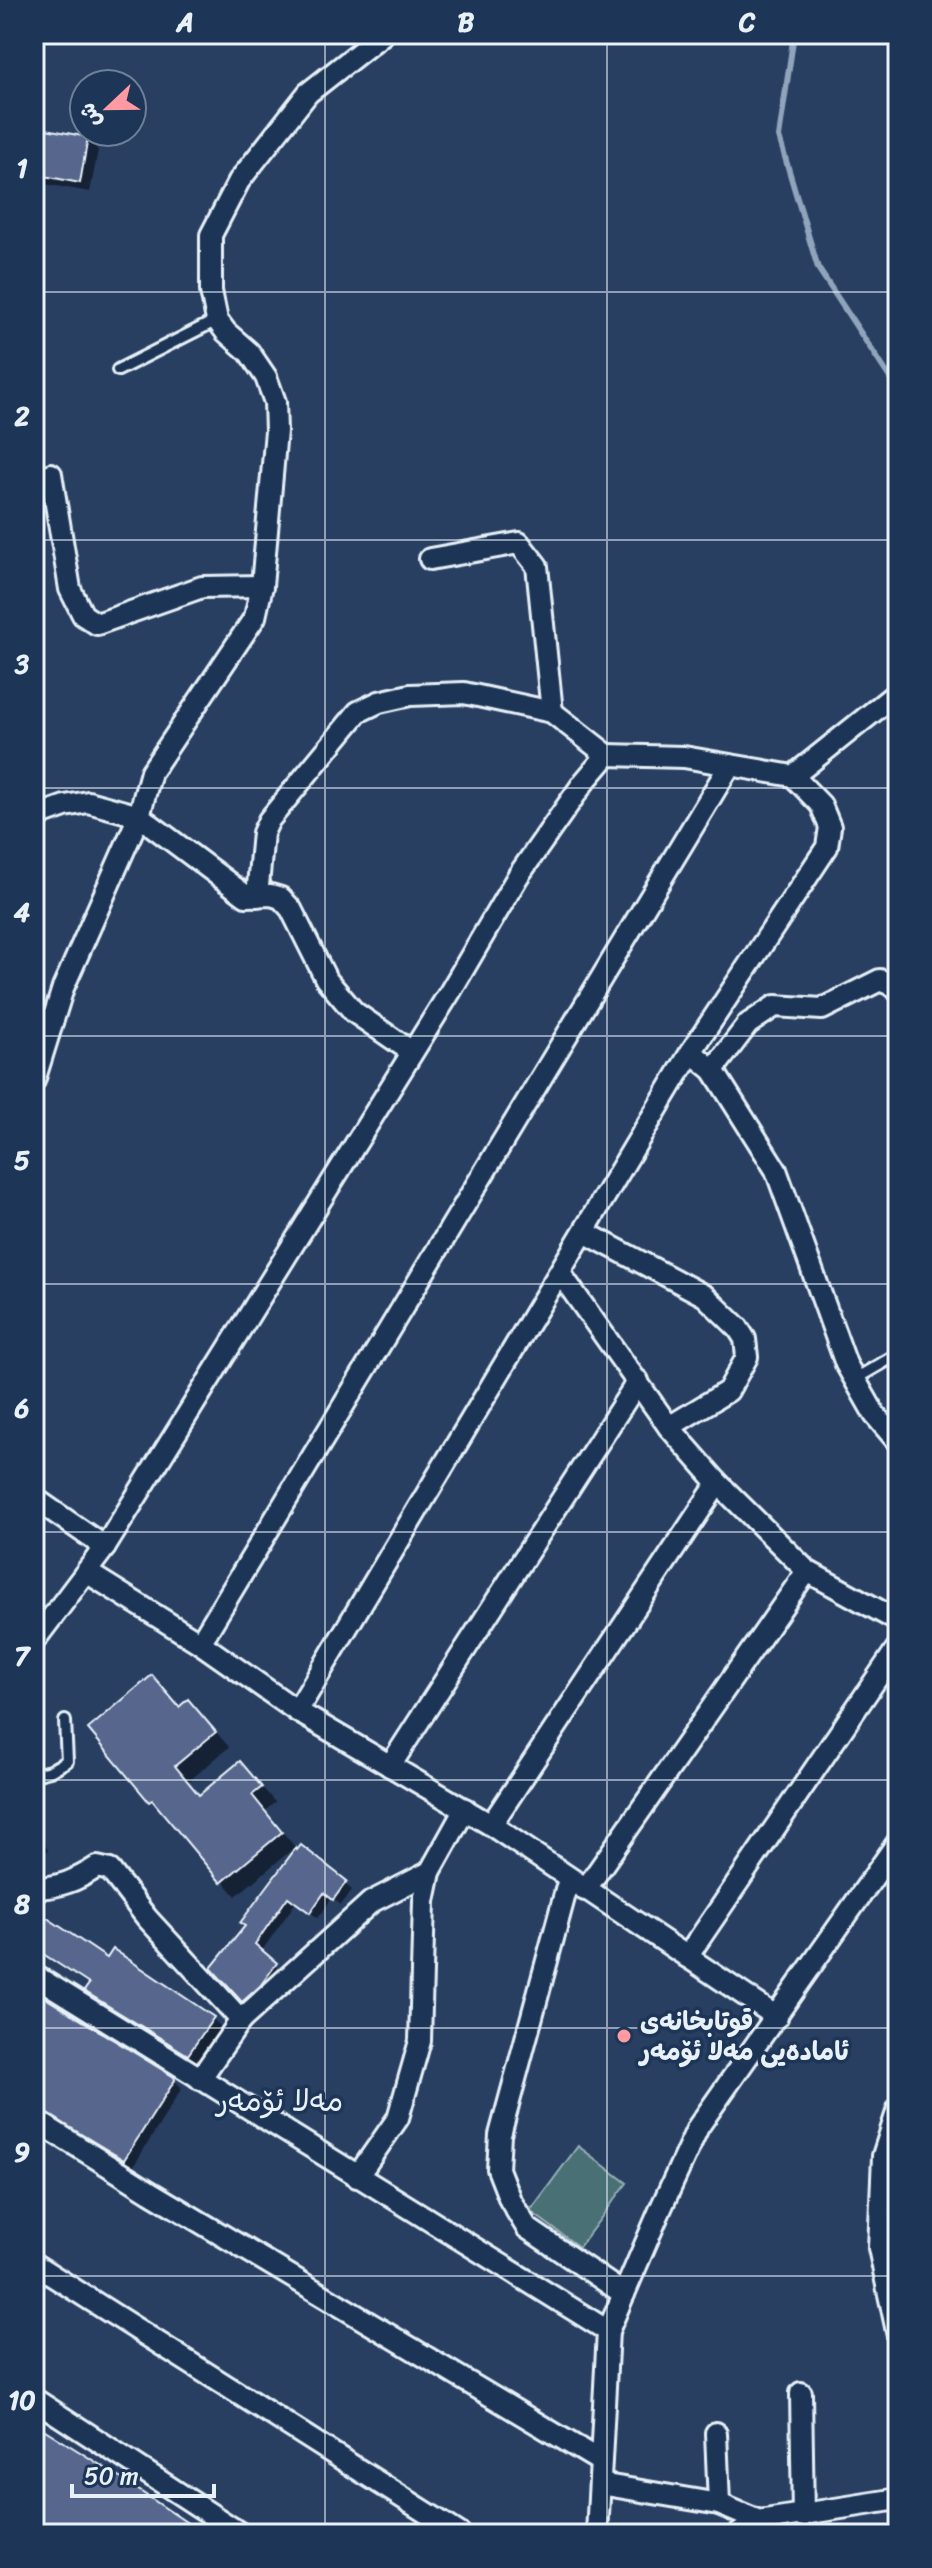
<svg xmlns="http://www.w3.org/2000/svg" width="932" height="2568" font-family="Sriracha,'Playpen Sans Arabic',sans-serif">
<rect width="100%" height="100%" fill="#283f62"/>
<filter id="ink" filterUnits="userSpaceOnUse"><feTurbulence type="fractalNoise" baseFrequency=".0125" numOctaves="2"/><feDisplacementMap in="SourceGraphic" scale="16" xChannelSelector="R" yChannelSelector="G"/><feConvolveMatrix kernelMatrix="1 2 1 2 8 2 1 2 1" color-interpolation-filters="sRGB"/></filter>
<g filter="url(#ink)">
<!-- green -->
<path fill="#487074" stroke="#98b0b6" stroke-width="2" d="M578 2146 627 2183 579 2247 530 2211Z"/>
<!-- shadow -->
<g fill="#0007">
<path d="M87 139 98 150 90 192 45 184 34 173Z"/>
<path d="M180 1709 202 1716 229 1747 188 1782 200 1797 254 1778 275 1802 265 1811 295 1847 236 1896 166 1814 150 1801Z"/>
<path d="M34 1827 48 1850 34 1856Z"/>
<path d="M301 1848 352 1890 341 1905 332 1898 318 1918 296 1902 261 1952 283 1972 250 2007 214 1968 247 1927Z"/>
<path d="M35 1910 49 1916 56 1926 107 1960 212 2018 221 2027 197 2062 119 2014 90 1986 39 1952 34 1956Z"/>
<path d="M34 1994 172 2078 182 2088 133 2167 34 2105Z"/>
</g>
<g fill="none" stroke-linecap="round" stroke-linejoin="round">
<!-- stream -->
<path stroke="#90a5bb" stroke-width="6" d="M794 34 779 137 818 268 898 390"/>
</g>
<!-- building -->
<g fill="#56668d" stroke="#e8f1f8" stroke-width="2">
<path d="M41 128 88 137 80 183 34 174Z"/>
<path d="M152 1675 179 1707 188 1699 216 1732 175 1766 199 1795 240 1761 262 1787 252 1795 282 1832 221 1883 152 1800 149 1802 88 1729Z"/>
<path d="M301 1845 347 1881 333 1900 324 1893 310 1913 288 1897 255 1944 277 1963 260 1986 242 2002 211 1968 245 1926 240 1923 260 1896 296 1848 297 1850Z"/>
<path d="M34 1909 107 1958 113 1949 214 2017 188 2055 84 1991 89 1984 34 1948Z"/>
<path d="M34 1991 174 2077 175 2080 124 2160 34 2106Z"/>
<path d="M34 2423 110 2471 204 2534H34Z"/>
</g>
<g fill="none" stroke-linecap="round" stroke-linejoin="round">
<defs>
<g id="lane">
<path d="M118 370 217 320"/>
<path d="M855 1379 898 1354"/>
<path d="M34 1775 50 1771 67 1761 65 1721"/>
</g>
<g id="street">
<path d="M51 474 70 589 83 615 97 624 202 587 262 586"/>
<path d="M430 559 519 543 537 566 552 712"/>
<path d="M793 776 898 692"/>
<path d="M34 817 65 806 88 802 139 816 246 896 271 895 281 898 291 909 326 979 354 1012 412 1052"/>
<path d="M257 896 263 833 269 820 358 712 379 702 410 695 464 693 552 712 607 755"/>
<path d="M691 1052 713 1070 776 1170 846 1364 875 1415 898 1442"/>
<path d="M713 1070 748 1024 775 1006 822 1009 880 980 894 986 898 991"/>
<path d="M34 1081 63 988 139 816 151 772 255 617 262 586 276 431 275 402 266 377 249 352 226 332 217 320 211 291V235L239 181 308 93 383 34"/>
<path d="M584 1232 705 1296 738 1328 745 1339 747 1357 728 1391 669 1427"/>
<path d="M560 1273 669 1427 718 1483 807 1571 898 1621"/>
<path d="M34 1498 105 1547"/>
<path d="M88 1573 200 1643 297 1711 491 1825 777 2017"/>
<path d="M34 1641 105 1547 450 992 518 876 584 782 607 755 684 757 793 776 821 805 830 827 827 847 691 1052 297 1711"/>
<path d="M200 1643 730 765"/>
<path d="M390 1766 638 1381"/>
<path d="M491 1825 718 1483"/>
<path d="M569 1879 500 2135 498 2169 510 2200 527 2228 624 2294"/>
<path d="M34 1888C59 1888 77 1880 97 1867L110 1870 147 1918 241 2020 371 1902 430 1872"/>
<path d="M585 1890 807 1571"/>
<path d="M687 1957 898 1647"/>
<path d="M34 1975 608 2331"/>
<path d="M200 2079 241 2020"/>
<path d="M898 2109 883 2156 879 2248 898 2336"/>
<path d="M34 2119 150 2192 600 2461"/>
<path d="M357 2177 398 2118 420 2041 424 1901 430 1872 465 1809"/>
<path d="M34 2264 460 2534"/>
<path d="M801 2393 803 2516"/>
<path d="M34 2399 241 2534"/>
<path d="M716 2433 719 2504"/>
<path d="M600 2484 719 2504 759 2521"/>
<path d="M597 2534 608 2331 661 2208 698 2127 898 1842"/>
<path d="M739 2534 759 2521 898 2499"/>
</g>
</defs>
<!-- lane casing -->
<use href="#lane" stroke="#e8f1f8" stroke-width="16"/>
<!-- street casing -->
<use href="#street" stroke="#e8f1f8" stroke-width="26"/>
<!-- lane -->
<use href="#lane" stroke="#1d3557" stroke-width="10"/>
<!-- street -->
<use href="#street" stroke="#1d3557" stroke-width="20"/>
</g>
</g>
<!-- grid -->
<path fill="none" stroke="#e8f1f8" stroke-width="2" stroke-opacity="0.55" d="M325 34V2534M607 34V2534M34 292H898M34 540H898M34 788H898M34 1036H898M34 1284H898M34 1532H898M34 1780H898M34 2028H898M34 2276H898"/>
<!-- markers -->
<circle fill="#ff9aa2" stroke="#1d3557" stroke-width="3" cx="624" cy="2036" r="8"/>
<g text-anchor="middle" stroke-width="7" stroke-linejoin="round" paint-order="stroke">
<!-- poi labels -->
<g font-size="26" font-weight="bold" fill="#e8f1f8" stroke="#1d3557" text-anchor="start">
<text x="640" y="2030">قوتابخانەی<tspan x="640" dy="30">ئامادەیی مەلا ئۆمەر</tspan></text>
</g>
<!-- quarter labels -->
<g font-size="30" fill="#e8f1f8" stroke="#1d3557">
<text x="280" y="2111">مەلا ئۆمەر</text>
</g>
</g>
<!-- margin -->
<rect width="932" height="2568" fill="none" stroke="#1d3557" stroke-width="88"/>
<!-- north arrow -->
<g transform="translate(108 108) rotate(248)"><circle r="38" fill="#1d3557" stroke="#6e8097" stroke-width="2"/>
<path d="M0-6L14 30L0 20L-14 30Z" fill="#ff9aa2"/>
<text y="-12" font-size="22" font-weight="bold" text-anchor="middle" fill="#e8f1f8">ش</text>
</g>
<!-- scale -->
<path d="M72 2484v12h142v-12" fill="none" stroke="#e8f1f8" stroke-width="4"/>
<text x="84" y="2484" font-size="24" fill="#e8f1f8" stroke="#1d3557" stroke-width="6" paint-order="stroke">50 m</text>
<rect x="44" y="44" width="844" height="2480" fill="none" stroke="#e8f1f8" stroke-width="3"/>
<g font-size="26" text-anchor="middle" font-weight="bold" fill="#e8f1f8">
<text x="185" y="31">A</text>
<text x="466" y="31">B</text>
<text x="747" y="31">C</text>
<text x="22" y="177">1</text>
<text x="22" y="425">2</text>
<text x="22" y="673">3</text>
<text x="22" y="921">4</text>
<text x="22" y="1169">5</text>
<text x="22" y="1417">6</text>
<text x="22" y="1665">7</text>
<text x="22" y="1913">8</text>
<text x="22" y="2161">9</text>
<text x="22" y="2409">10</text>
</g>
</svg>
